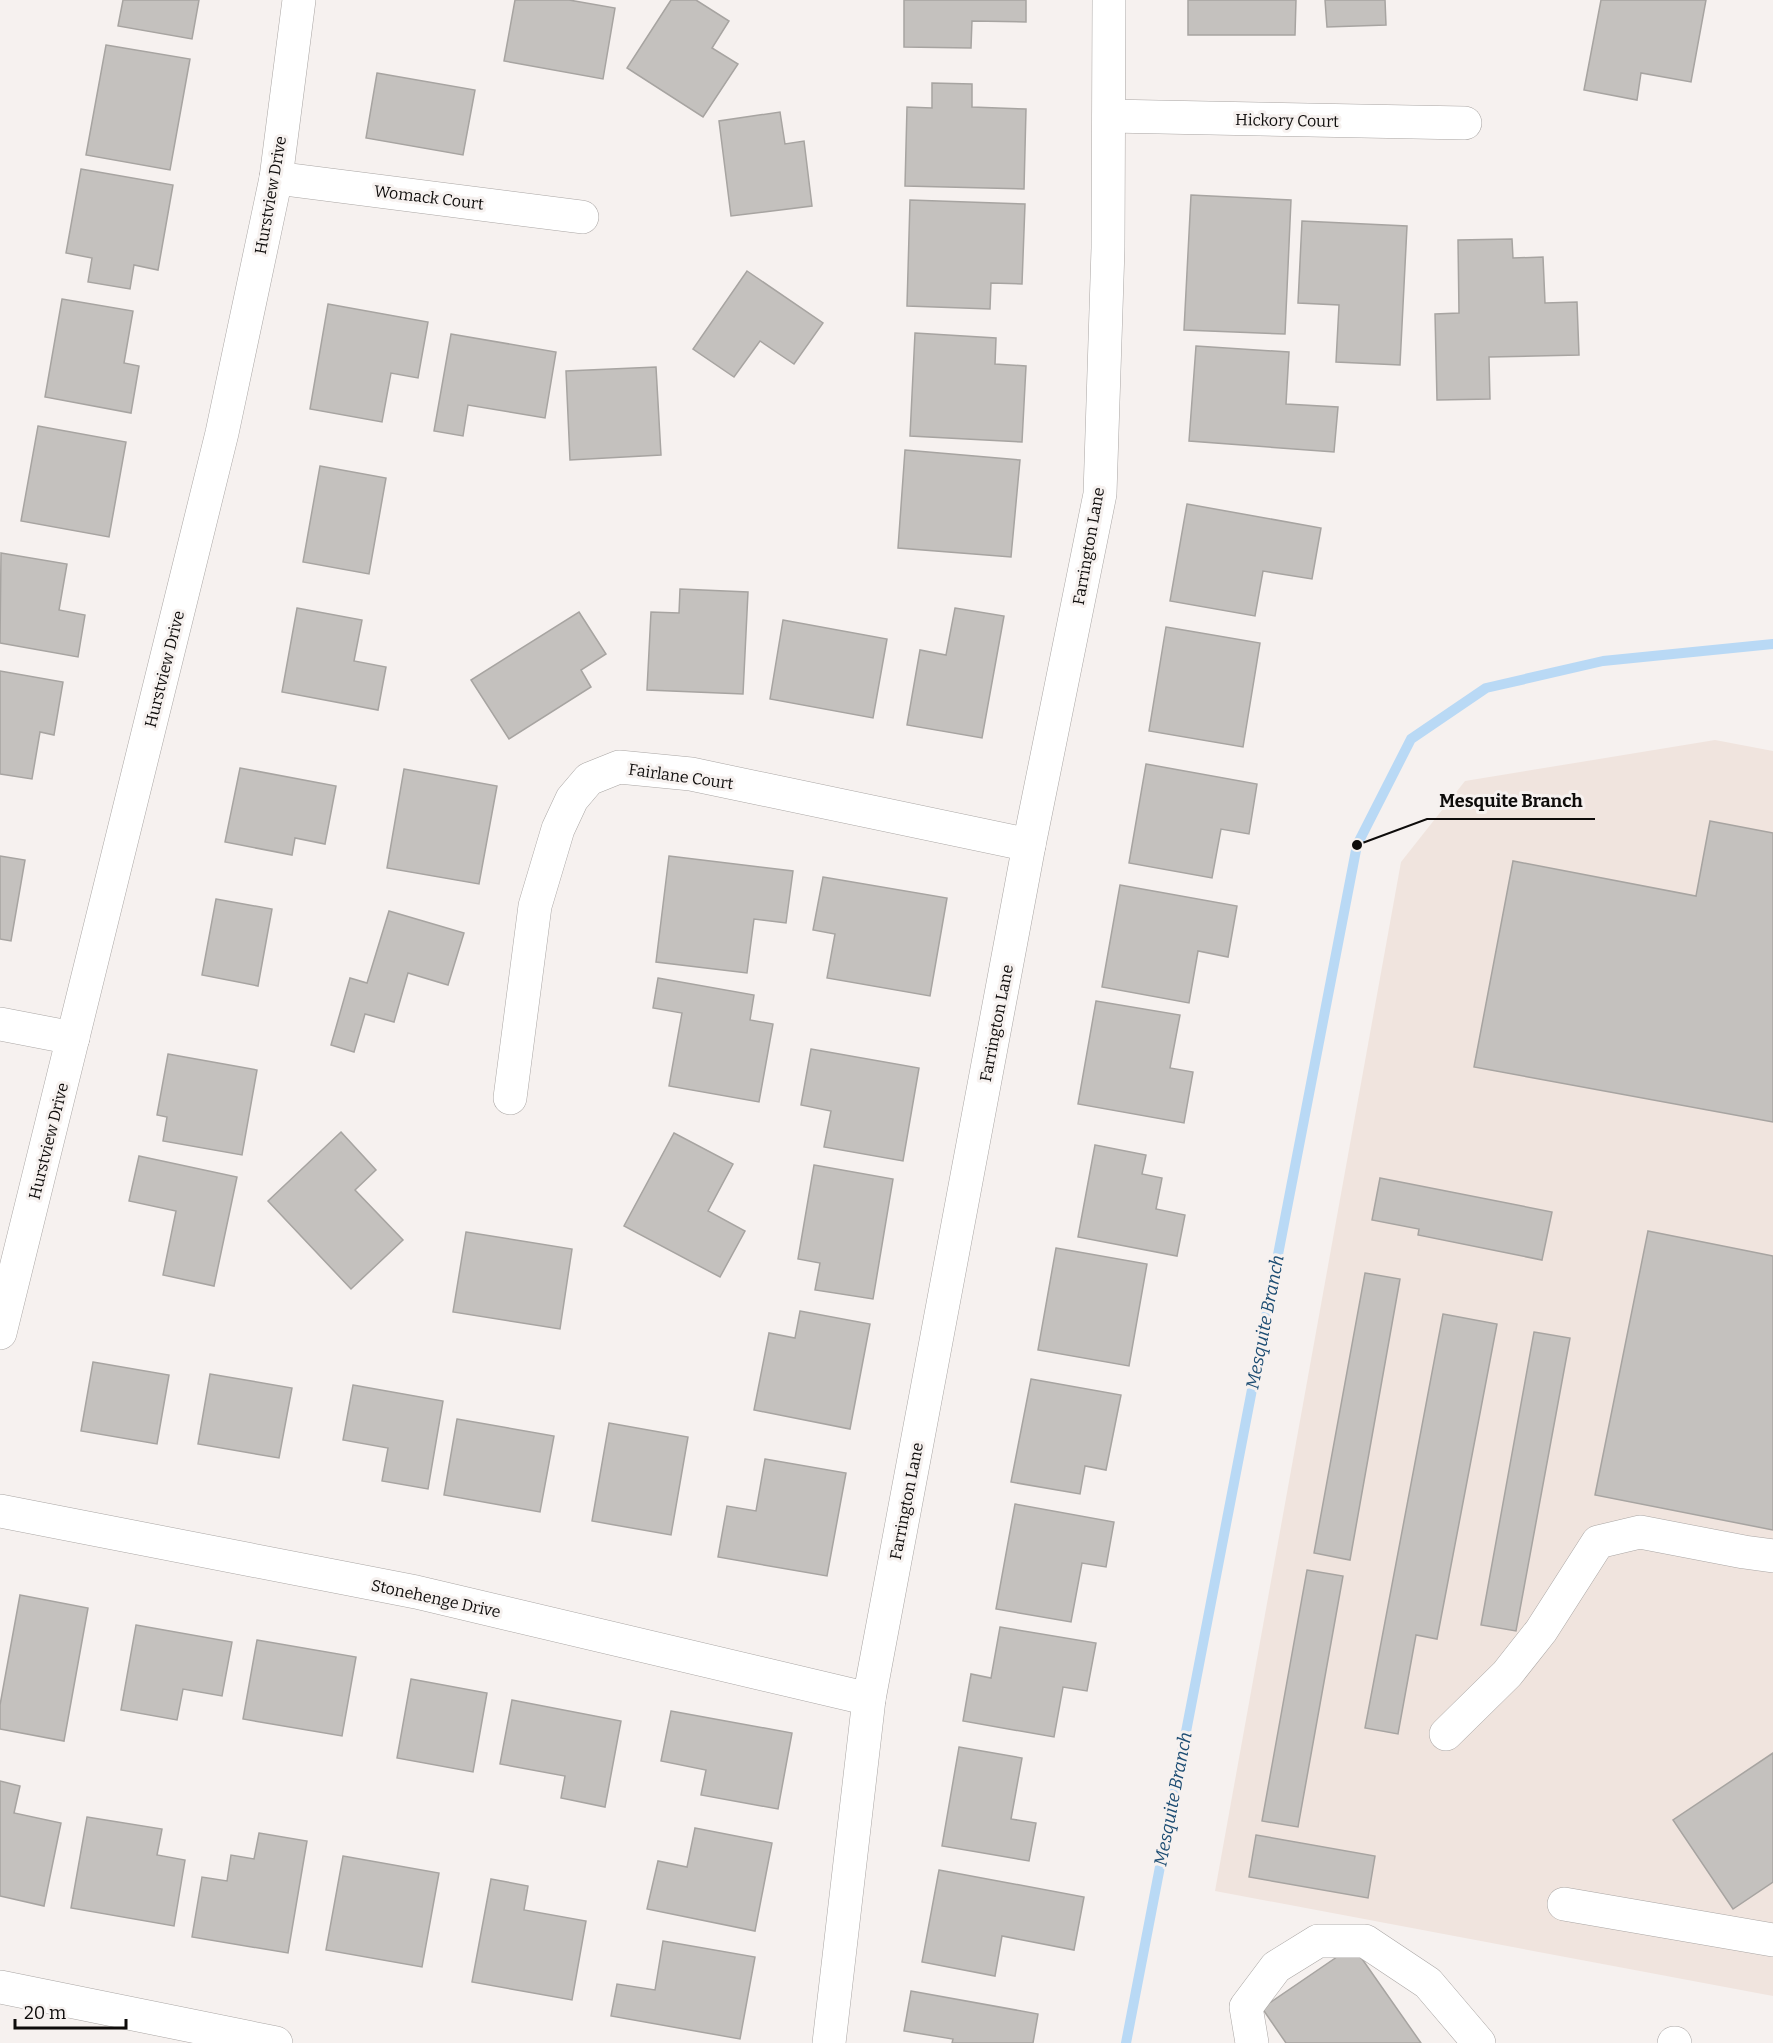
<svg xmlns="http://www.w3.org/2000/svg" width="1773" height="2043" font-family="Bitter,serif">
<rect width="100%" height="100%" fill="#f6f1ef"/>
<!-- built -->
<path fill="#f0e4de" d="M1715 740 1773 751V1996L1215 1891 1401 862 1465 781Z"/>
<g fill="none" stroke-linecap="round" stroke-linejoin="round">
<!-- stream -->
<path stroke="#b9d9f5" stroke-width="10" d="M1126 2043 1357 845 1411 739 1486 688 1603 661 1773 644"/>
</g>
<!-- building -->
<g fill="#c4c1be" stroke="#a7a4a1" stroke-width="1.5">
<path d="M123 0H199L192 39 118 26Z"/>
<path d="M515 0H569L615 8 603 79 504 61Z"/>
<path d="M671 0H696L729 21 712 48 738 64 703 117 627 68Z"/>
<path d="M904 0H1026V22L972 21 971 48 904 47Z"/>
<path d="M1188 0H1296L1295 35H1188Z"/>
<path d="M1325 0H1385L1386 25 1327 27Z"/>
<path d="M1601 0H1706L1691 82 1641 73 1637 100 1584 90Z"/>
<path d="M106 45 190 59 170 170 86 155Z"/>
<path d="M377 73 475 90 463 155 366 138Z"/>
<path d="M932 83 972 84V107L1026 109 1024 189 905 186 907 107 932 108Z"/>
<path d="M780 112 785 144 804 141 812 206 731 216 719 121Z"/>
<path d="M81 169 173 185 158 270 134 265 130 289 88 282 92 258 66 253Z"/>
<path d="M1191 195 1291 200 1285 334 1184 330Z"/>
<path d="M910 200 1025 204 1022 284 991 283 990 309 907 306Z"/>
<path d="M1302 221 1407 226 1400 365 1336 362 1339 305 1298 303Z"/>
<path d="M1512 239 1513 258 1543 257 1545 303 1577 302 1579 355 1489 357 1490 399 1437 400 1435 314 1459 313 1458 240Z"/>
<path d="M747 271 823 323 794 364 760 341 734 377 693 349Z"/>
<path d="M62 299 133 311 124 363 139 366 131 413 45 397Z"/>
<path d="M328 304 428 322 418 378 391 373 382 422 310 409Z"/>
<path d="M915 333 996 338 995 364 1026 366 1022 442 910 436Z"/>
<path d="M451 334 556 352 545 418 468 405 463 436 434 431Z"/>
<path d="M1196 346 1289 352 1286 404 1338 407 1334 452 1189 441Z"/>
<path d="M656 367 661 455 570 460 566 371Z"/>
<path d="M38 426 126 442 109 537 21 521Z"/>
<path d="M905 450 1020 460 1011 557 898 548Z"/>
<path d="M320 466 386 478 369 574 303 562Z"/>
<path d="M1187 504 1321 528 1312 579 1263 571 1255 616 1170 601Z"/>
<path d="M1 553 67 564 59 610 85 615 78 657 0 643Z"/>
<path d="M680 589 748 592 743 694 647 690 651 612 679 613Z"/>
<path d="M297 608 362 620 354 661 386 667 378 710 282 692Z"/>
<path d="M955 608 1004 616 982 738 907 725 920 650 946 655Z"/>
<path d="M579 612 606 654 581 670 591 687 509 739 471 680Z"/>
<path d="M783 620 887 639 873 718 770 699Z"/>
<path d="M1166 627 1260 643 1243 747 1149 731Z"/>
<path d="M0 671 63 682 54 735 40 732 32 779 0 774Z"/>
<path d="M1146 764 1257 784 1249 834 1221 829 1212 878 1129 863Z"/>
<path d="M240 768 336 786 325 844 295 838 292 855 225 842Z"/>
<path d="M404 769 497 786 479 884 387 868Z"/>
<path d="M1710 821 1773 833V1122L1474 1067 1513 861 1696 896Z"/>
<path d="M0 856 25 860 11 941 0 939Z"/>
<path d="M669 856 793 871 786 923 754 919 747 973 656 962Z"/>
<path d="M823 877 947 898 930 996 827 978 835 934 813 930Z"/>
<path d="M1120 885 1237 906 1228 957 1198 951 1189 1003 1102 987Z"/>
<path d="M216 899 272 909 258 986 202 975Z"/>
<path d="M389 911 464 933 448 985 408 973 394 1022 365 1014 354 1052 331 1045 350 978 367 983Z"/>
<path d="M658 978 754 995 750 1020 773 1024 759 1102 669 1086 682 1013 653 1008Z"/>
<path d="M1096 1001 1180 1015 1170 1068 1193 1072 1184 1123 1078 1104Z"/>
<path d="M811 1049 919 1068 903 1161 824 1147 831 1111 801 1105Z"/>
<path d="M168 1054 257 1070 242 1155 163 1141 167 1117 157 1115Z"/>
<path d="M341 1132 376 1170 355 1190 403 1240 351 1289 268 1201Z"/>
<path d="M674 1133 733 1164 708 1211 745 1231 720 1277 624 1226Z"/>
<path d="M1095 1145 1146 1155 1142 1174 1162 1178 1156 1209 1185 1215 1177 1256 1078 1237Z"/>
<path d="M139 1156 237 1177 214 1286 163 1275 176 1211 129 1201Z"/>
<path d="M814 1165 893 1179 873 1299 815 1290 820 1263 798 1259Z"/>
<path d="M1380 1178 1552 1212 1542 1260 1418 1235 1419 1229 1372 1220Z"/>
<path d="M1648 1231 1773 1256V1530L1595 1495Z"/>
<path d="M466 1232 572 1249 560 1329 453 1312Z"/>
<path d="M1056 1248 1147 1264 1129 1366 1038 1350Z"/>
<path d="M1365 1273 1400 1279 1350 1560 1314 1553Z"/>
<path d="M800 1311 870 1324 850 1429 754 1410 769 1333 795 1338Z"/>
<path d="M1443 1314 1497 1324 1437 1639 1416 1635 1398 1734 1365 1728Z"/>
<path d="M1534 1332 1570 1338 1516 1631 1481 1625Z"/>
<path d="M93 1362 169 1375 157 1444 81 1431Z"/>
<path d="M210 1374 292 1388 279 1458 198 1444Z"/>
<path d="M1031 1379 1121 1395 1106 1470 1085 1466 1080 1494 1011 1482Z"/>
<path d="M353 1385 443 1401 428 1489 382 1481 388 1448 343 1440Z"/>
<path d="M457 1419 554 1436 540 1512 444 1495Z"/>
<path d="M609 1423 688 1437 671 1535 592 1521Z"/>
<path d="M765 1459 846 1473 827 1576 718 1557 727 1506 756 1511Z"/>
<path d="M1015 1504 1114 1522 1106 1567 1082 1563 1071 1622 996 1609Z"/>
<path d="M1307 1570 1343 1576 1298 1827 1262 1821Z"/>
<path d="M20 1595 88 1608 64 1741 0 1729V1705Z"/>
<path d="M136 1625 232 1642 222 1696 183 1689 177 1720 121 1710Z"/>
<path d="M1000 1627 1096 1643 1087 1691 1063 1687 1054 1737 963 1721 971 1674 991 1678Z"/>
<path d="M257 1640 356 1657 342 1736 243 1719Z"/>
<path d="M411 1679 487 1693 473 1772 397 1758Z"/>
<path d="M512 1700 621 1721 605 1807 561 1798 565 1776 500 1764Z"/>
<path d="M671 1711 792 1733 778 1809 701 1795 706 1770 661 1761Z"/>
<path d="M959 1747 1022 1758 1011 1819 1036 1823 1029 1861 942 1846Z"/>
<path d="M1773 1753V1882L1733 1909 1673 1820Z"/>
<path d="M0 1781 20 1786 14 1813 61 1823 44 1906 0 1896Z"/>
<path d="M87 1817 162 1829 157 1855 185 1860 174 1926 71 1908Z"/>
<path d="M695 1828 772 1843 755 1931 647 1909 658 1861 687 1867Z"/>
<path d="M259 1833 307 1841 288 1953 192 1937 202 1877 227 1881 231 1855 254 1859Z"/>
<path d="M1256 1835 1375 1856 1368 1898 1249 1877Z"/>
<path d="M343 1856 439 1873 422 1967 326 1950Z"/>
<path d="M939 1870 1084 1897 1074 1950 1002 1936 995 1976 922 1962Z"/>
<path d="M491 1879 528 1886 524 1910 586 1921 572 2000 472 1982Z"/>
<path d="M663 1941 755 1957 740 2039 611 2016 617 1984 655 1990Z"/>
<path d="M1353 1946 1421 2043H1286L1262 2008Z"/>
<path d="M911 1991 1038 2014 1033 2043H952L953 2039 904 2031Z"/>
</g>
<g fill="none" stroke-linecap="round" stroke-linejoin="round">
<defs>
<g id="minor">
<path d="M1109 116 1465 123"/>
<path d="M276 178 582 217"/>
<path d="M0 1024 73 1038"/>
<path d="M510 1098 535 906 558 829 572 799 589 779 619 767 691 774 1029 845"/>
<path d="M0 1333 222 433 276 178 299 0"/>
<path d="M0 1511 416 1592 869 1699"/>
<path d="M1446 1734 1507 1674 1541 1631 1598 1542 1640 1532 1744 1552 1773 1556"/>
<path d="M1564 1904 1773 1940"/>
<path d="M0 1987 276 2043"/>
<path d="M829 2043 869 1699 1029 845 1100 494 1108 248 1109 0"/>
<path d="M1252 2043 1246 2007 1276 1967 1318 1941H1365L1428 1983 1479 2043"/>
<path d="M1674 2043H1675"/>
</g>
</defs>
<!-- minor casing -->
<use href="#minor" stroke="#aaa6a4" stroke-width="34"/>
<!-- minor -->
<use href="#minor" stroke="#fff" stroke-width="33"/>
</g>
<g text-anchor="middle" stroke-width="6" stroke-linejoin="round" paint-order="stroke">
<!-- street labels -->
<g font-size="16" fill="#0e0c0b" stroke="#f6f1ef">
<text transform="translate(1287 120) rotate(1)" y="6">Hickory Court</text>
<text transform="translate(270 195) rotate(-80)" y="6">Hurstview Drive</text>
<text transform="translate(429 197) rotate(7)" y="6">Womack Court</text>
<text transform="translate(1088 546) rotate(-80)" y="6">Farrington Lane</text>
<text transform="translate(164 669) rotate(-76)" y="6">Hurstview Drive</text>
<text transform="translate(681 776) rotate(8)" y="6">Fairlane Court</text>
<text transform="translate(996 1023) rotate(-79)" y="6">Farrington Lane</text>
<text transform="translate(48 1141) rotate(-76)" y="6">Hurstview Drive</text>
<text transform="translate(906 1501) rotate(-79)" y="6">Farrington Lane</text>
<text transform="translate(436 1598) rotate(12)" y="6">Stonehenge Drive</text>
</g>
<!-- water labels -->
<g font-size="18" font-style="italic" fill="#1d4d73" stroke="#f6f1ef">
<text transform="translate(1265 1322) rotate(-79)" y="6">Mesquite Branch</text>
<text transform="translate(1173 1799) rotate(-79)" y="6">Mesquite Branch</text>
</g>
</g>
<!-- callouts -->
<path fill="none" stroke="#0e0c0b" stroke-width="2" d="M1357 845L1427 819H1595"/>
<circle fill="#0e0c0b" stroke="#f6f1ef" stroke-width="2" cx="1357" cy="845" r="6"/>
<g font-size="18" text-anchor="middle" font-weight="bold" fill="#0e0c0b" stroke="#f6f1ef" stroke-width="6" stroke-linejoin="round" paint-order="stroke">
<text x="1511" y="807">Mesquite Branch</text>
</g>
<!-- scale -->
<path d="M15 2019v9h111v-9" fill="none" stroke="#0e0c0b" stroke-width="3"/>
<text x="24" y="2019" font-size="18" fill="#0e0c0b" stroke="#f6f1ef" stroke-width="4.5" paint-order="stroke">20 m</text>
</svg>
